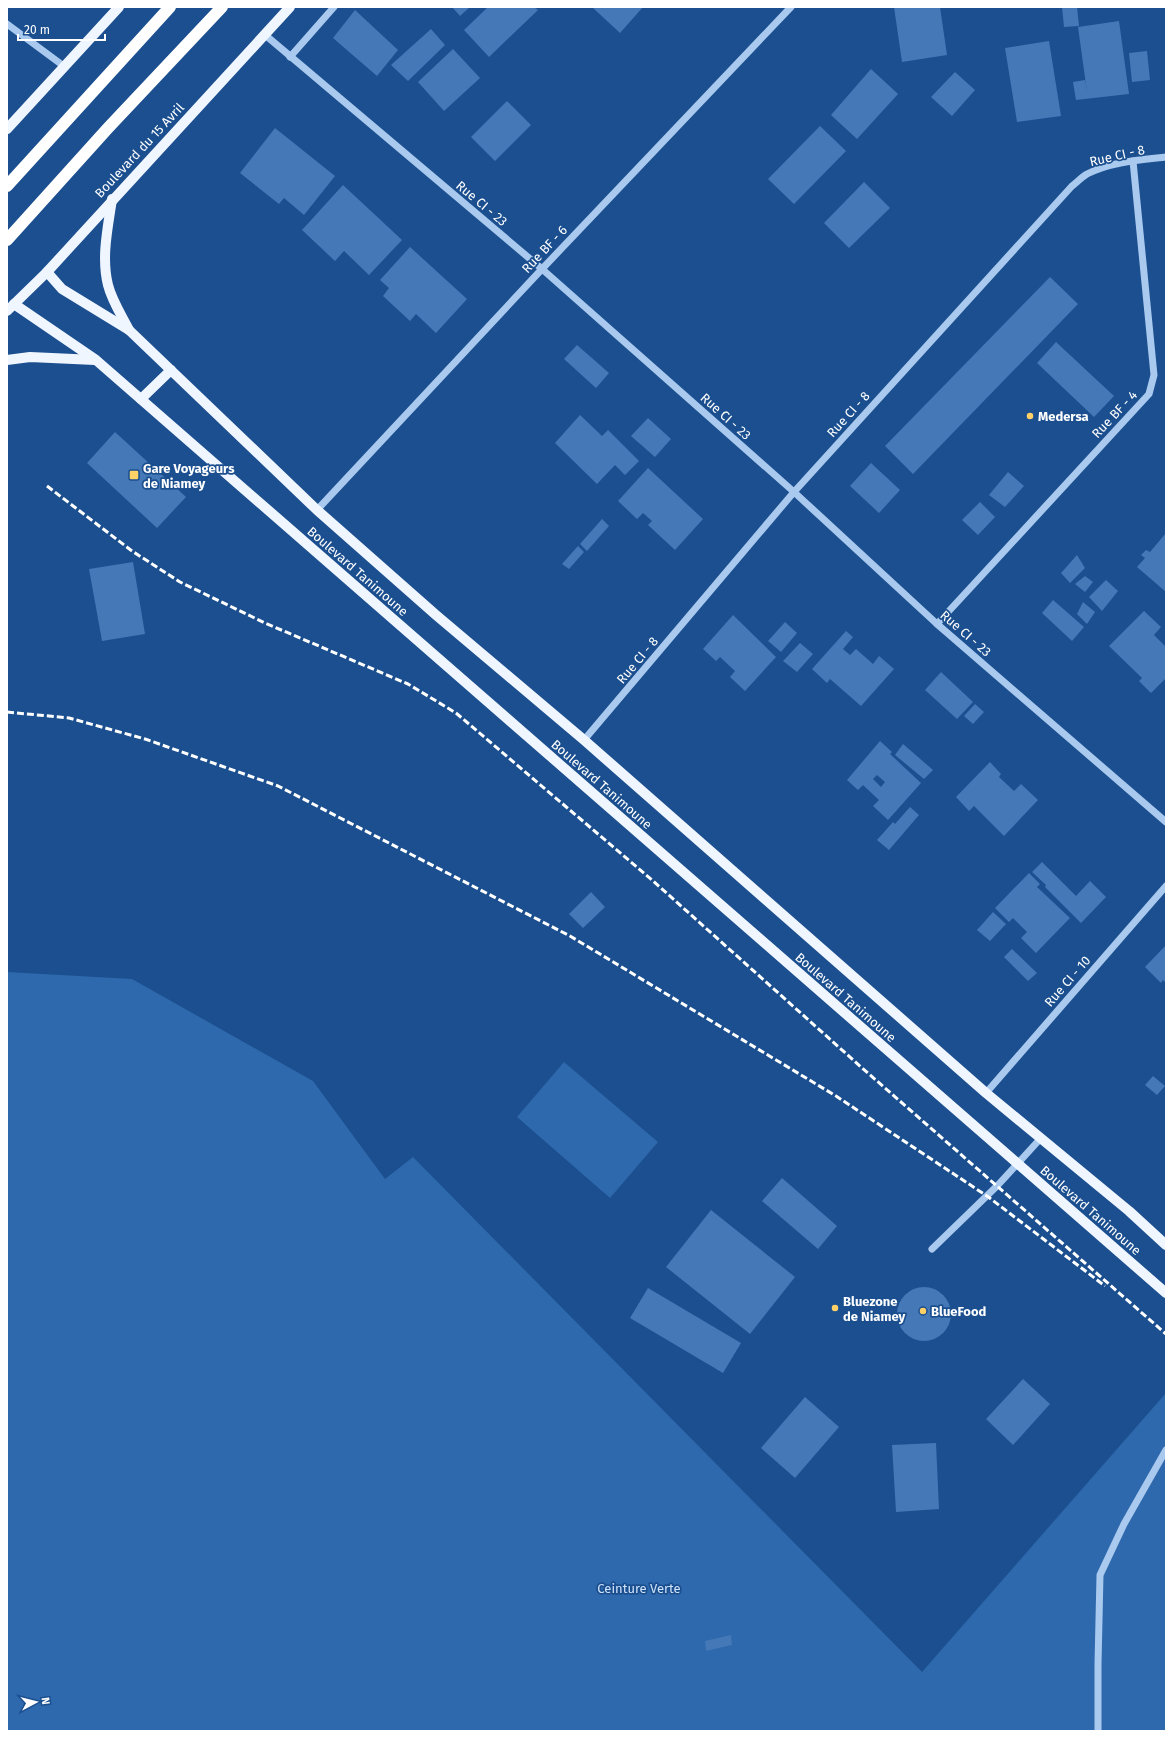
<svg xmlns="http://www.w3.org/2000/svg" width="1173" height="1738" font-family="'Fira Sans',sans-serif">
<rect width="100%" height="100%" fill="#1b4f8f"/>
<!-- green -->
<g fill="#2e69ad">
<path d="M7 972 132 979 313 1081 385 1179 413 1157 922 1672 1166 1393V1731H7Z"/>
<path d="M564 1062 658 1142 610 1198 517 1117Z"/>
</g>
<!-- building -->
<g fill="#4478b7" fill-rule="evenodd">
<path d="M452 7H470L460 16Z"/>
<path d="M488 7H534L538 10 489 57 464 30Z"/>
<path d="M592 7H643L620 33Z"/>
<path d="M894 7H940L947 55 902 62Z"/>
<path d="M1062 7H1077L1079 26 1064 27Z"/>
<path d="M355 10 398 50 377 76 333 38Z"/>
<path d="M1119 21 1129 94 1076 100 1073 82 1085 80 1087 92 1078 27Z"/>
<path d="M431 29 445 45 408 81 391 65Z"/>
<path d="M1049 41 1061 116 1017 122 1005 48Z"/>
<path d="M453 49 480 78 444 111 418 82Z"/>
<path d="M1147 51 1150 80 1132 82 1129 53Z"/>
<path d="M871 69 898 94 857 139 831 115Z"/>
<path d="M955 72 975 90 952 116 931 97Z"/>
<path d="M507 101 531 125 495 161 471 137Z"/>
<path d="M820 126 846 151 794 204 768 179Z"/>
<path d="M275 128 335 176 304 215 284 198 279 204 240 173Z"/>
<path d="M864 182 890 208 849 248 824 223Z"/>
<path d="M343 185 402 240 369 275 344 251 335 261 302 230Z"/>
<path d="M410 247 467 299 436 333 416 314 410 321 383 296 389 288 380 280Z"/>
<path d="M1050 277 1078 304 913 474 885 446Z"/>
<path d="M1056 342 1114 396 1094 417 1037 363Z"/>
<path d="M577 345 609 373 596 388 564 359Z"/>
<path d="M580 415 602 436 608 430 639 461 625 475 615 465 597 484 555 443Z"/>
<path d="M648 418 671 439 655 457 631 436Z"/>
<path d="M115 432 186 497 157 528 87 463Z"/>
<path d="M871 463 900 490 879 513 850 486Z"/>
<path d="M648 468 703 519 675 550 648 525 652 521 643 513 637 519 618 501Z"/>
<path d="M1008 472 1024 486 1005 507 989 495Z"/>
<path d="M980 502 995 517 978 535 962 520Z"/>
<path d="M602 519 609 526 587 551 580 544Z"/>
<path d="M1166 533V592L1137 567 1145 558 1141 555 1146 550 1150 552Z"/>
<path d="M578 546 584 552 569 569 562 564Z"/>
<path d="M1077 555 1085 568 1070 583 1061 573Z"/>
<path d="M133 562 145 634 102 641 89 569Z"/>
<path d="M1085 576 1093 582 1085 592 1075 584Z"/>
<path d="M1106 580 1118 591 1102 611 1089 597Z"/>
<path d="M1053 600 1084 627 1072 641 1042 613Z"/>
<path d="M1083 602 1095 612 1087 624 1077 614Z"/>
<path d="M1144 611 1161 627 1154 635 1166 647V678L1151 693 1139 681 1142 678 1109 646Z"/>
<path d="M733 615 776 657 745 691 730 677 735 671 720 657 716 661 703 649Z"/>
<path d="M785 622 797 633 781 652 768 641Z"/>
<path d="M846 631 853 637 843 649 850 655 856 649 873 664 879 656 894 669 861 706 830 679 827 683 812 669Z"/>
<path d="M800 643 813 654 797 672 783 661Z"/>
<path d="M941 672 973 702 957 719 925 690Z"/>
<path d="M975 704 984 712 973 724 964 716Z"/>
<path d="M880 741 892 752 890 754 921 783 888 820 873 806 879 800 863 785 858 790 847 780ZM877 775 885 782 881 787 873 779Z"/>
<path d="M903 744 933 770 924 779 895 755Z"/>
<path d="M990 762 1001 774 999 777 1014 791 1021 784 1038 800 1004 836 974 806 969 811 956 797Z"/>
<path d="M910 807 919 815 889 850 877 840 893 822 895 824Z"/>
<path d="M1042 862 1076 896 1090 881 1106 897 1081 923 1045 887 1046 885 1032 872Z"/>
<path d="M1029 873 1040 884 1037 887 1070 918 1036 953 1021 938 1027 932 1013 918 1009 922 995 908Z"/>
<path d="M591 892 605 907 583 928 569 914Z"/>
<path d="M993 912 1006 924 990 941 977 930Z"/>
<path d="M1166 945V983L1163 980 1161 983 1145 967Z"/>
<path d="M1012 949 1037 973 1028 981 1004 957Z"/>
<path d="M1153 1076 1165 1086 1157 1095 1145 1085Z"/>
<path d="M782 1178 837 1226 818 1249 762 1201Z"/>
<path d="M711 1210 795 1277 750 1334 666 1267Z"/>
<circle cx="924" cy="1314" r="27"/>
<path d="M648 1288 741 1343 723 1373 630 1318Z"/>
<path d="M1023 1379 1050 1404 1013 1445 986 1419Z"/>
<path d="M805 1397 839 1427 795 1478 761 1448Z"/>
<path d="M936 1443 939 1509 896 1512 892 1445Z"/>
<path d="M731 1635 732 1645 706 1651 705 1641Z"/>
</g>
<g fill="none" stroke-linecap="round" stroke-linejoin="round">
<!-- minor -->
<g stroke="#a9c9ee" stroke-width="7">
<path d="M7 24 65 67"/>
<path d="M264 34 542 269 794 492 937 624 1166 822"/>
<path d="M290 57 334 7"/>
<path d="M317 510 542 269 791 7"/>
<path d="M937 624 1149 394 1154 375 1133 161"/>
<path d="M584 740 794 492 1072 186C1077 182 1082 177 1087 174 1110 162 1140 160 1166 157"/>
<path d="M986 1093 1166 886"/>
<path d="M932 1249 998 1185 1041 1138"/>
<path d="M1098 1731V1664L1100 1575 1124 1524 1166 1450"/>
</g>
<!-- major -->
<g stroke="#f0f6ff" stroke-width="10">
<path d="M7 129 119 7"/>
<path d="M112 199C108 227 101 257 108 285 112 301 122 316 129 330"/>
<path d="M47 272 62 289 129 330 317 510 436 615 584 740 986 1093 1129 1211 1166 1245"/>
<path d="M14 304 96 360 1166 1293"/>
<path d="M7 311 47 272 290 7"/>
<path d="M7 360 30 357 95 360"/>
<path d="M141 399 171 370"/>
</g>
<!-- highway -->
<g stroke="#fff" stroke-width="12">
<path d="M7 186 170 7"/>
<path d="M7 240 108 128 222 7"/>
</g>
<!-- rail -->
<g stroke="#fff" stroke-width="3" stroke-dasharray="7 3" stroke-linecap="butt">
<path d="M47 486 132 551 180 582 265 623 408 684 456 713 652 880 861 1067 1166 1334"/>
<path d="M7 712 69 718 145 739 278 786 570 936 836 1096 987 1196 1105 1286"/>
</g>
</g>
<!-- markers -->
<g fill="#ffd166" stroke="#1b4f8f" stroke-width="1.5">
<circle cx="1030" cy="416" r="4"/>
<rect x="129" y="470" width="10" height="10" rx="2"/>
<circle cx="835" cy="1308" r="4"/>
<circle cx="923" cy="1311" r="4"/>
</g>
<g text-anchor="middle" stroke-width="3.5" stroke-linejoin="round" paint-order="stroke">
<!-- street labels -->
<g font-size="13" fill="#fff" stroke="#1b4f8f">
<text transform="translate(139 150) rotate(-47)" y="5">Boulevard du 15 Avril</text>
<text transform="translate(1117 155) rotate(-13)" y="5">Rue CI - 8</text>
<text transform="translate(482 203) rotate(40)" y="5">Rue CI - 23</text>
<text transform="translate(544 249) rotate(-47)" y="5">Rue BF - 6</text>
<text transform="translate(848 414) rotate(-48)" y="5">Rue CI - 8</text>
<text transform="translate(1114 414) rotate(-47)" y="5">Rue BF - 4</text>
<text transform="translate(726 416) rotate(42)" y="5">Rue CI - 23</text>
<text transform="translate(358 571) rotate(41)" y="5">Boulevard Tanimoune</text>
<text transform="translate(966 633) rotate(41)" y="5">Rue CI - 23</text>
<text transform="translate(637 660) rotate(-50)" y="5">Rue CI - 8</text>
<text transform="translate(602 784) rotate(41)" y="5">Boulevard Tanimoune</text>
<text transform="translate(1067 981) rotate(-49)" y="5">Rue CI - 10</text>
<text transform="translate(846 997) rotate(41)" y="5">Boulevard Tanimoune</text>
<text transform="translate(1091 1210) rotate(41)" y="5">Boulevard Tanimoune</text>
</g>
<!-- poi labels -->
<g font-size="13" font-weight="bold" fill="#fff" stroke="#1b4f8f" text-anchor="start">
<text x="1038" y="421">Medersa</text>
<text x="143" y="473">Gare Voyageurs<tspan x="143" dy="15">de Niamey</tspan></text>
<text x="843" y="1306">Bluezone<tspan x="843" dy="15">de Niamey</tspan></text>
<text x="931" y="1316">BlueFood</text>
</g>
<!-- park labels -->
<g font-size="13" fill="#cfe3fa" stroke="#1b4f8f">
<text x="639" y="1593">Ceinture Verte</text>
</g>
</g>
<!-- border -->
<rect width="1173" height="1738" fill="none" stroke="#ffffff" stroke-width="16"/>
<!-- north arrow -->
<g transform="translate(36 1702) rotate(83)" stroke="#1b4f8f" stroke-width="3" paint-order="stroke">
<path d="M0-3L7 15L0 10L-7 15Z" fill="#ffffff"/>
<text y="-6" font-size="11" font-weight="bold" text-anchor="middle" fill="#ffffff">N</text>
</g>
<!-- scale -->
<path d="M18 34v6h87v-6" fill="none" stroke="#ffffff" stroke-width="2"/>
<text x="24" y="34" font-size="12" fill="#ffffff" stroke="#1b4f8f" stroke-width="3" paint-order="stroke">20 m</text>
</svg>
